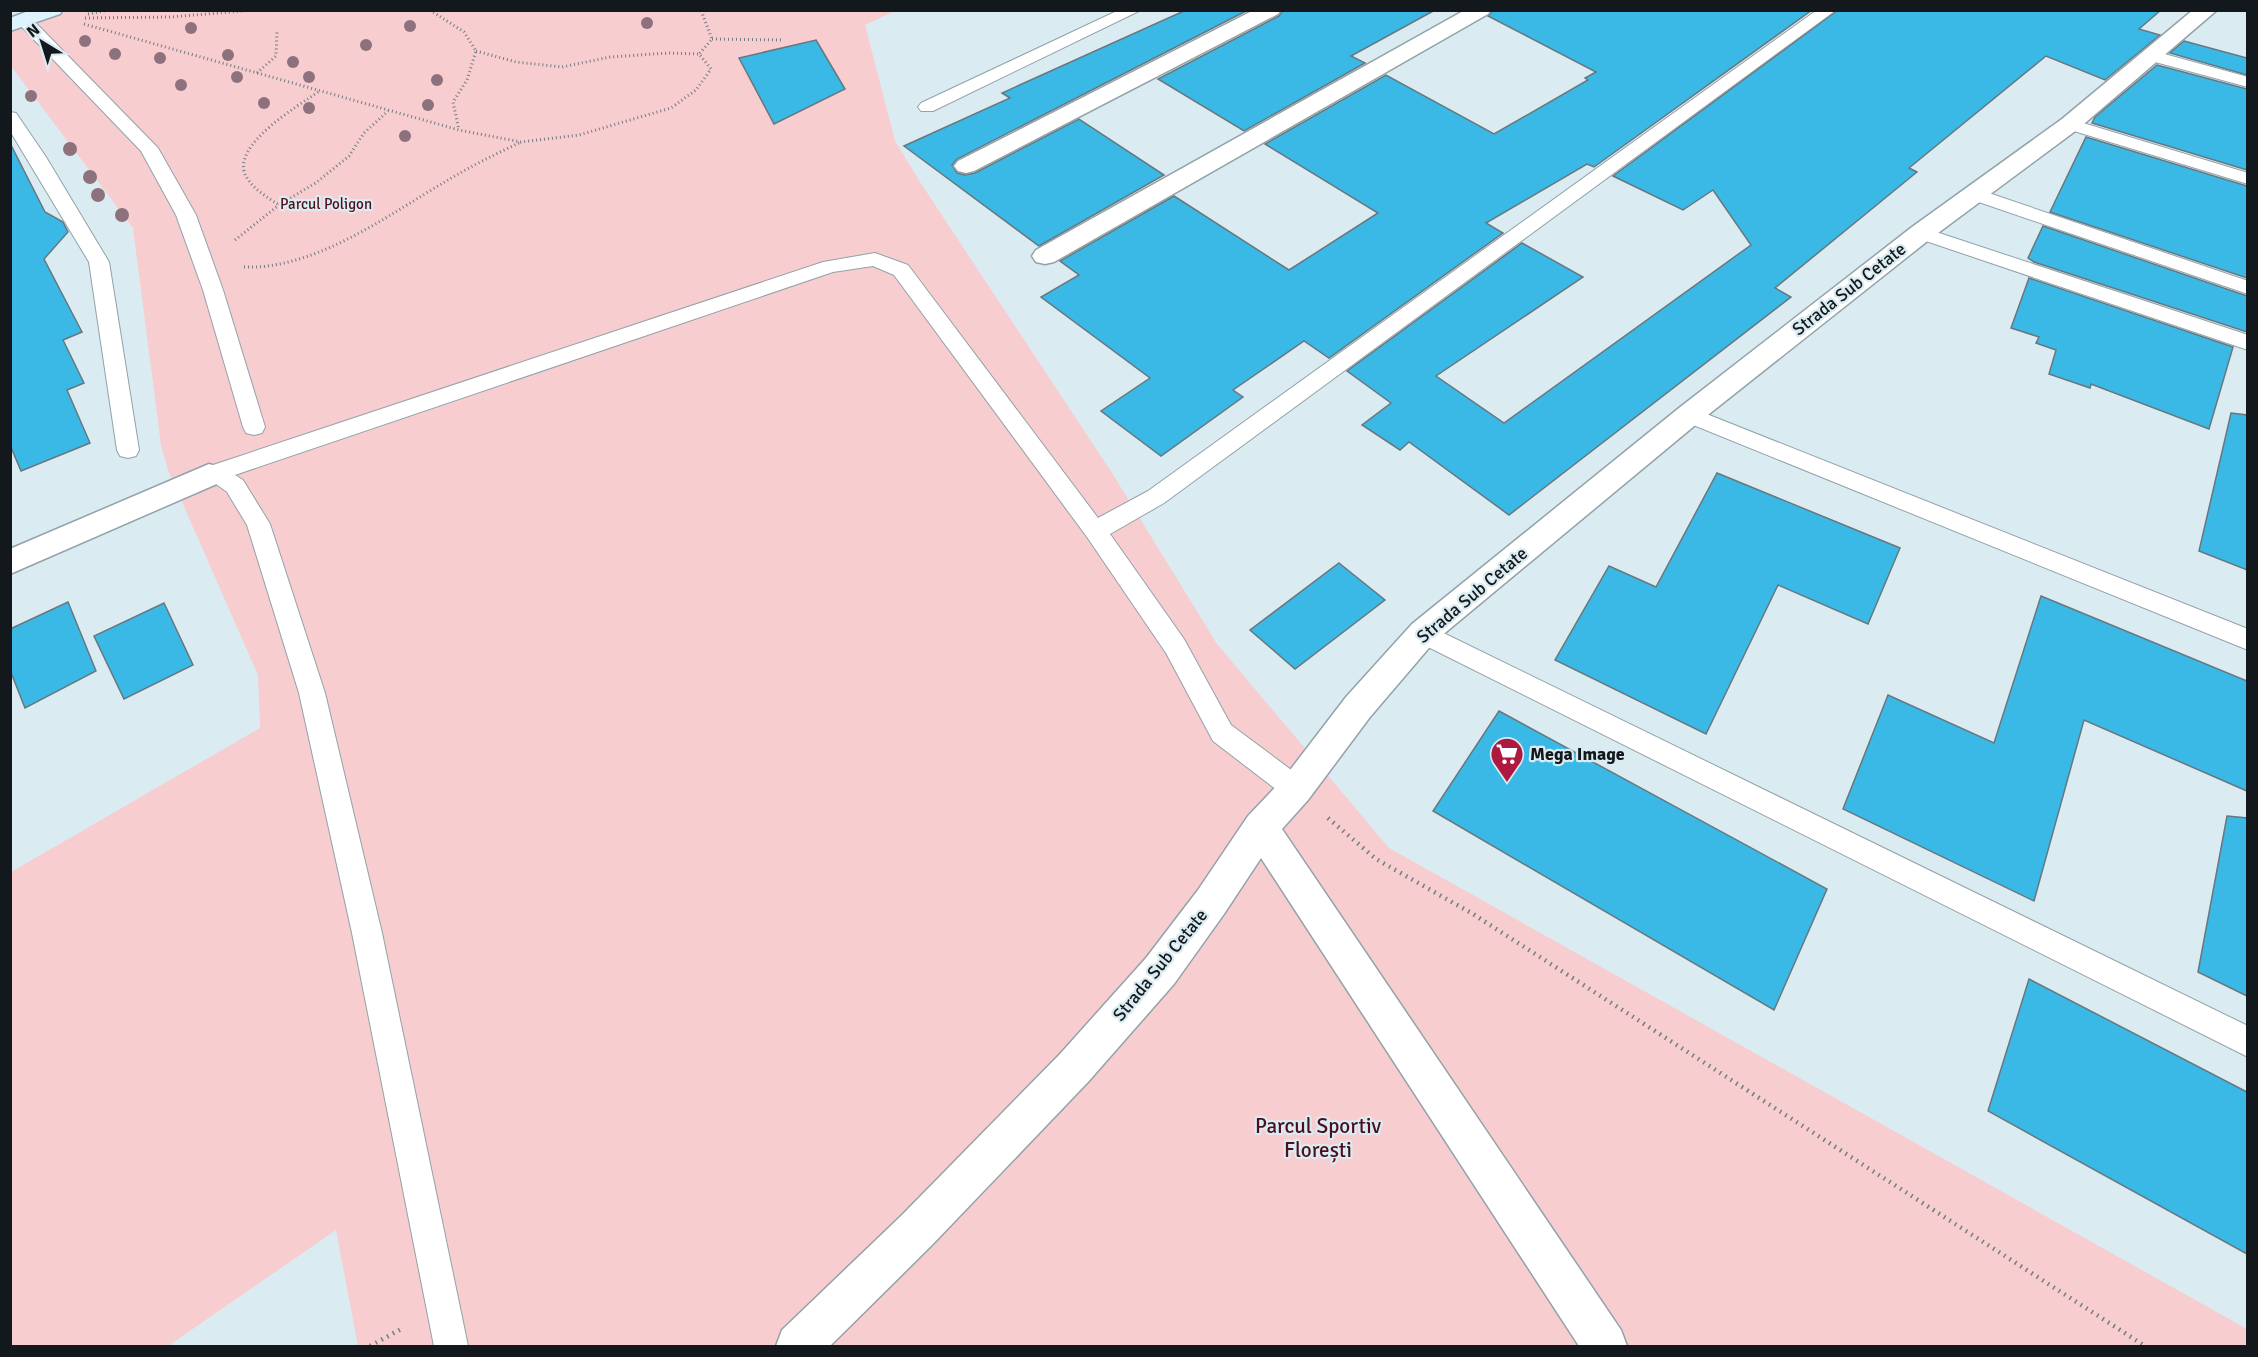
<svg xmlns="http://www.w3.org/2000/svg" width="2258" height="1357" font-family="Signika,sans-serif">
<rect width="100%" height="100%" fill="#daebf2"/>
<!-- green -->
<path fill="#f7cdcf" d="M72 10 895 11 865 25 895 141 920 182 1112 473 1217 644 1389 848 2247 1329V1346H358L336 1230 168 1346H11V872L260 728 258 675 168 470 161 445 133 228 11 66 10 33Z"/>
<!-- building -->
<g fill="#3ab9e6" stroke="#68777e" stroke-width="1.5">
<path d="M1186 10H1248L957 159 952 165 957 173 965 175 975 173 1079 119 1164 175 1039 246 904 146 1010 98 1002 93Z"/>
<path d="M1283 10H1435L1351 56 1365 63 1244 131 1158 79 1279 16Z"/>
<path d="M1493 10H1812L1594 167 1587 164 1486 223 1503 233 1329 358 1304 341 1233 390 1243 397 1161 456 1101 411 1150 378 1041 297 1079 275 1060 261 1174 196 1289 270 1378 213 1265 144 1386 75 1494 134 1588 80 1585 78 1596 72 1488 16Z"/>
<path d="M1838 10H2161L2139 29 2160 35 2105 80 2046 56 1909 168 1917 172 1775 288 1791 297 1509 515 1409 442 1400 450 1362 425 1391 403 1347 371 1522 243 1583 277 1436 376 1504 423 1751 245 1713 190 1683 210 1613 176Z"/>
<path d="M816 40 845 89 774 124 739 58Z"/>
<path d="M2184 41 2247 58V75L2170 53Z"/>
<path d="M2157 65 2247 89V170L2092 123 2095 117Z"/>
<path d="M2086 137 2247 186V278L2050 212Z"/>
<path d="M10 143 45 212 63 222 68 232 44 259 82 332 63 340 84 383 67 390 90 443 21 471 10 445Z"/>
<path d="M2043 226 2247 296V332L2034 262 2028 258Z"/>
<path d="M2029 278 2233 347 2209 429 2091 384 2090 388 2049 374 2056 350 2036 343 2039 337 2011 328Z"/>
<path d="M2231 413 2247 415V570L2199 551Z"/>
<path d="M1717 473 1900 548 1868 624 1778 585 1706 734 1555 660 1609 566 1656 587Z"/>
<path d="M1339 563 1385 600 1295 669 1250 630Z"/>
<path d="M2041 596 2247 681V791L2084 720 2034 901 1843 809 1888 695 1994 743Z"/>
<path d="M68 602 96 671 25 708 10 670V629Z"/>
<path d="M164 603 193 665 124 699 94 636Z"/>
<path d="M1499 711 1827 889 1774 1010 1433 811Z"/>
<path d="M2227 816 2247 818V996L2198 972Z"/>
<path d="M2029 979 2247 1092V1254L1988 1111Z"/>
</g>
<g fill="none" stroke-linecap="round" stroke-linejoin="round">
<defs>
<g id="service">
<path d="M1119 10H1141L933 111H921L918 107 921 103Z"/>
<path d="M1817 10H1836L1164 503 1110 534 1184 639 1231 725 1306 781 1310 789 1306 797 1296 801 1286 797 1213 741 1166 653 1087 537 894 275 873 266 833 272 235 475 243 480 270 524 325 693 382 933 468 1346H434L352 933 299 693 247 525 227 492 216 484 201 481 198 475 201 469 823 262 875 253 908 265 1098 518 1148 491Z"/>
<path d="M24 15 30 17 158 148 196 215 223 290 265 427 262 433 254 435 246 433 243 427 203 290 176 215 141 151 18 23 16 20Z"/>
<path d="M2150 50 2248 77V87L2144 59 2142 55Z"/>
<path d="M10 112 16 113 46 157 109 262 139 450 136 456 128 458 120 456 117 450 89 262 10 131Z"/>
<path d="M2070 119 2248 173V184L2064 128 2061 124 2064 120Z"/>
<path d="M1974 188 2248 281V294L1967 198 1965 194 1967 190Z"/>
<path d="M1921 227 2248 335V350L1914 237 1911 233 1914 229Z"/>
<path d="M1689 407 2248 629V650L1681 420 1678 415 1681 410Z"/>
<path d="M1423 623 2248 1026V1057L1414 640 1411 633 1414 626Z"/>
</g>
<g id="minor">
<path d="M1254 10H1281L1278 14 974 171 966 173 958 171 954 166 958 161Z"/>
<path d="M1465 10H1491L1488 14 1054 262 1045 264 1036 262 1032 256 1036 250Z"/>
<path d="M2193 10H2217L2078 129 1930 239 1699 422 1434 642 1370 717 1308 800 1282 829 1621 1330 1627 1346H1579L1261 858 1224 914 1174 984 1088 1082 932 1245 830 1346H776L782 1330 902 1215 1060 1054 1146 958 1198 890 1248 816 1284 778 1346 697 1412 624 1679 408 1912 227 2062 119Z"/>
<path d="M209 464 219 467 224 475 219 483 10 574V549Z"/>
</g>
<path id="secondary" d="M31 10H63L60 14 10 31V18Z"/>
</defs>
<!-- service casing -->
<use href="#service" stroke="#92a2a9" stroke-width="2"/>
<!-- minor casing -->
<use href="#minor" stroke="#92a2a9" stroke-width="3"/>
<!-- secondary casing -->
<use href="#secondary" stroke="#92a2a9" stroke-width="3"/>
<!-- path-far1 -->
<g stroke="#727d82" stroke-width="3" stroke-dasharray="1 3" stroke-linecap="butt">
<path d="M430 10 464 32 476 51 467 80 453 102 459 130"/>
<path d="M88 14 109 10"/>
<path d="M85 18 170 17 255 10"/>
<path d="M84 24 459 130 521 142 579 135 671 108 696 90 711 69 699 54 712 39 701 10"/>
<path d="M712 39 782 40"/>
<path d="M476 51 516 62 562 67 610 57 669 53 699 54"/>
<path d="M257 73 276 56 277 32"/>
<path d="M318 92C298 106 233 144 245 174 251 188 267 197 279 205L317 182 349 156 364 133 388 111"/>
<path d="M235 240 279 205"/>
<path d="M244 267C315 270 388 215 448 180 471 166 496 154 521 142"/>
</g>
<!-- path -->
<g stroke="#727d82" stroke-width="4.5" stroke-dasharray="1.5 5" stroke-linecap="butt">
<path d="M1328 818 1376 859 1473 914 2145 1346"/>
<path d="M370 1346 403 1328"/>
</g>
<!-- service -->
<use href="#service" fill="#fff" fill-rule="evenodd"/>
<!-- minor -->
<use href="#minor" fill="#fff" fill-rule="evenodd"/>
<!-- secondary -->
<use href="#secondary" fill="#ddf4fe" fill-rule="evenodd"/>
</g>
<!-- trees -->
<g fill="#8d717c">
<circle cx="647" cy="23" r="6"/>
<circle cx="410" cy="26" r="6"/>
<circle cx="191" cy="28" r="6"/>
<circle cx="85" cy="41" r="6"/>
<circle cx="366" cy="45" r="6"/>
<circle cx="115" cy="54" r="6"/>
<circle cx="228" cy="55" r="6"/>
<circle cx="160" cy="58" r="6"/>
<circle cx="293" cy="62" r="6"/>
<circle cx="237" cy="77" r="6"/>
<circle cx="309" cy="77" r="6"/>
<circle cx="437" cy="80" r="6"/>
<circle cx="181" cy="85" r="6"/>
<circle cx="31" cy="96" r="6"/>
<circle cx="264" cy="103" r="6"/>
<circle cx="428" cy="105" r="6"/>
<circle cx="309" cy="108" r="6"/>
<circle cx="405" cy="136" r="6"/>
<circle cx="70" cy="149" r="7"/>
<circle cx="90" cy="177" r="7"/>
<circle cx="98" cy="195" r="7"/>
<circle cx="122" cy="215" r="7"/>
</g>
<!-- icons -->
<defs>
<symbol id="supermarket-pin" viewBox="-11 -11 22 30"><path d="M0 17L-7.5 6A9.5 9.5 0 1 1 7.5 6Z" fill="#ae1a3f" stroke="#daebf2"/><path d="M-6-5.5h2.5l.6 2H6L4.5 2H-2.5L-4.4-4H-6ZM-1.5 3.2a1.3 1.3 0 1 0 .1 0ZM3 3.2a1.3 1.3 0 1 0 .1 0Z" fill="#fff"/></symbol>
</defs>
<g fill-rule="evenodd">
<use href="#supermarket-pin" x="1488" y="735" width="38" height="52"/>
</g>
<g text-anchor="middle" stroke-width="4.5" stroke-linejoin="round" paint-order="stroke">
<!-- far-park labels -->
<g font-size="15" fill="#4e0e1b" stroke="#daebf2">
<text x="326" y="209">Parcul Poligon</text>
</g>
<!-- street labels -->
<g font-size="18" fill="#12181b" stroke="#daebf2">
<text transform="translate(1849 289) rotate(-38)" y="6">Strada Sub Cetate</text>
<text transform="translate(1472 595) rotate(-40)" y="6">Strada Sub Cetate</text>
<text transform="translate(1160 965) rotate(-51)" y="6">Strada Sub Cetate</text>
</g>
<!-- poi labels -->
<g font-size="18" font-weight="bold" fill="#12181b" stroke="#daebf2" text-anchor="start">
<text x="1530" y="760">Mega Image</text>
</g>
<!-- near-park labels -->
<g font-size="21" fill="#4e0e1b" stroke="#daebf2">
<text x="1318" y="1133">Parcul Sportiv<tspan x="1318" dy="24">Florești</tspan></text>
</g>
</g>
<!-- border -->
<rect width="2258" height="1357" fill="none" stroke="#12181b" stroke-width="24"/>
<!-- north arrow -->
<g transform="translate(42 42) rotate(322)" stroke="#daebf2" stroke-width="4.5" paint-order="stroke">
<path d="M0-4.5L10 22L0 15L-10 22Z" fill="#12181b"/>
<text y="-9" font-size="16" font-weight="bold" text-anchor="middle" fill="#12181b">N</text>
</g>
</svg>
